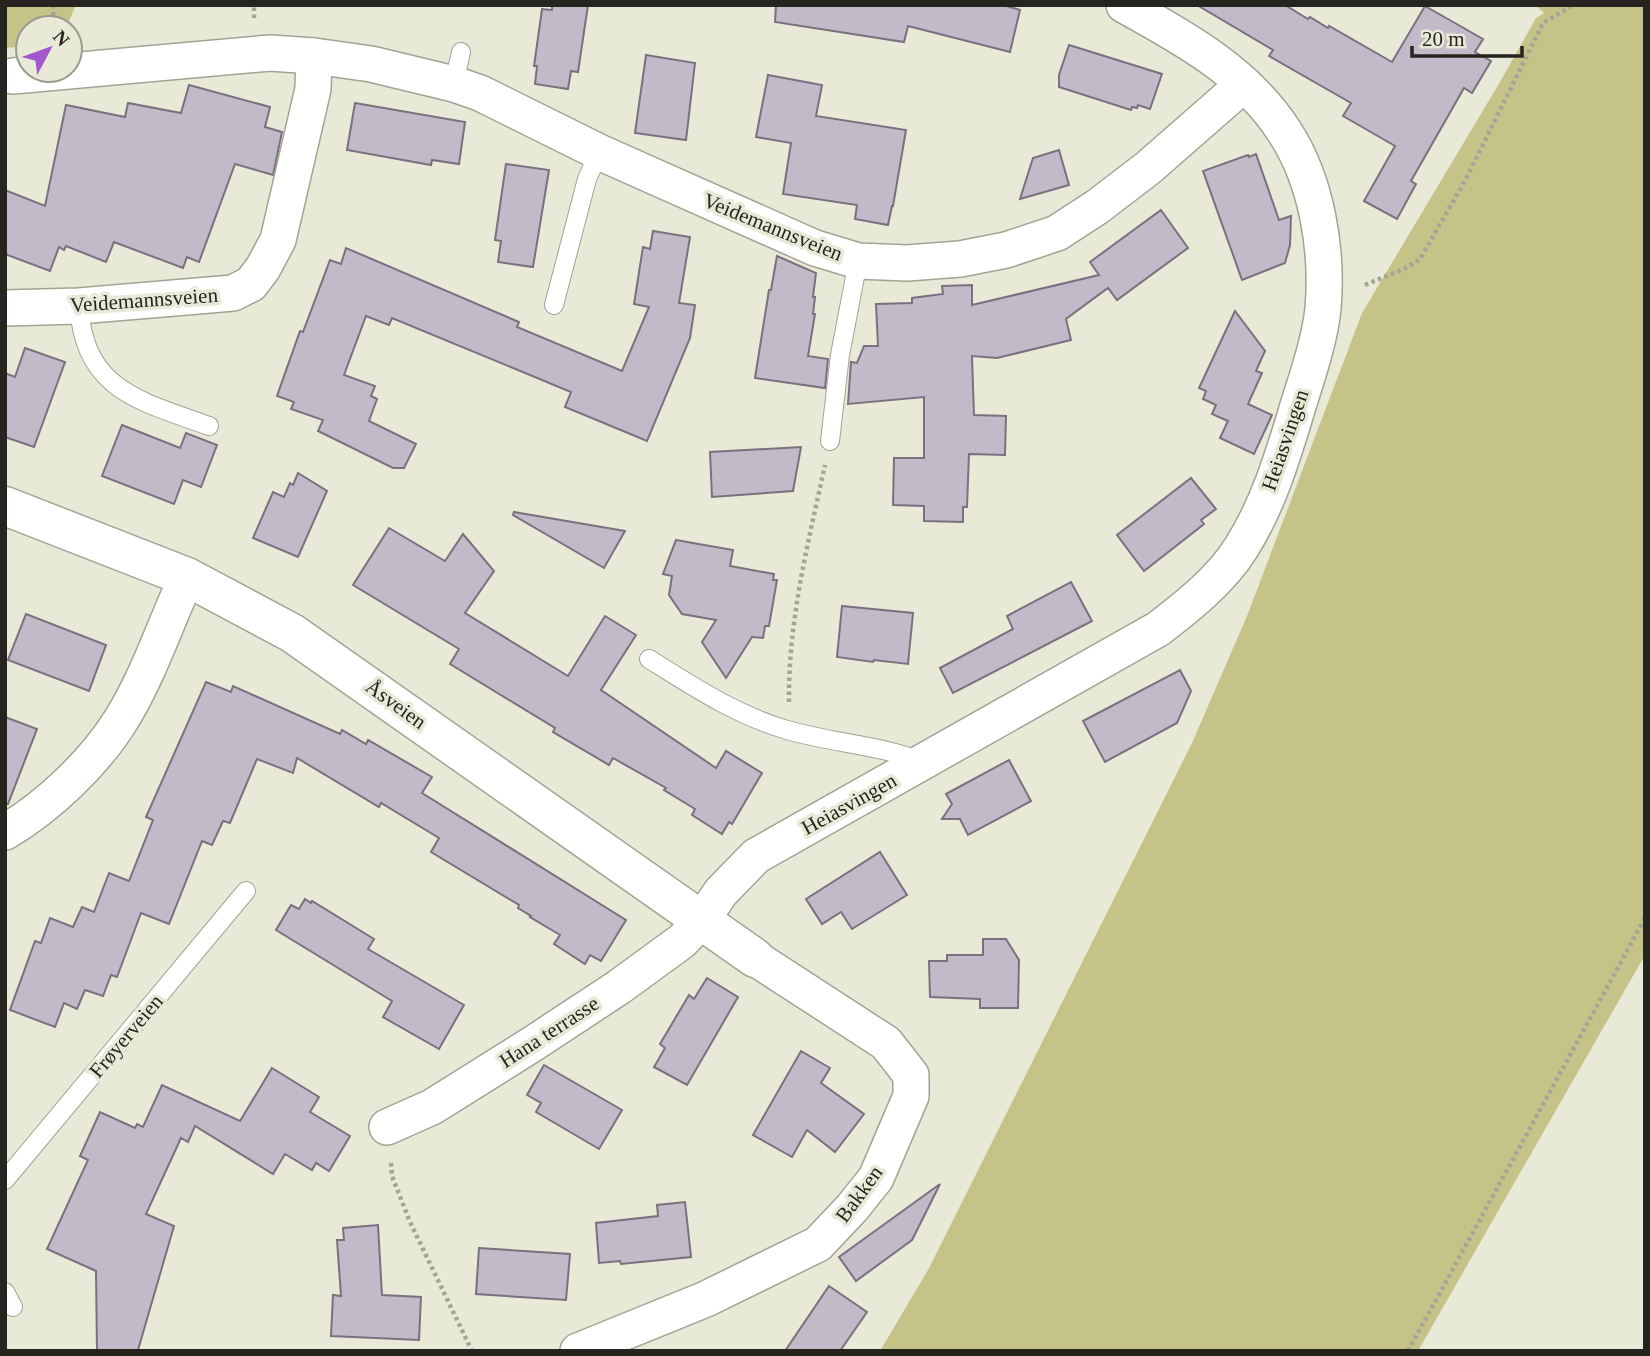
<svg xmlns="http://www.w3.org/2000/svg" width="1650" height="1356" font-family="'Times New Roman',serif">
<rect width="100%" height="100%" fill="#e9e9d8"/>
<!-- green -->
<g fill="#c5c388">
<path d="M5 5H76L66 28H28V46L5 48Z"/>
<path d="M1535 5H1645V955L1418 1351H880L928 1270 1192 743 1247 616 1362 313 1500 82 1536 18 1544 13Z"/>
</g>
<!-- building -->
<g fill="#c2bac8" stroke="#79717e" stroke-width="2">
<path d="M552 5H588L578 72 571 71 568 89 535 84 537 66H534L542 9 552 10Z"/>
<path d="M776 5H1003L1020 10 1010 52 908 26 904 42 775 22Z"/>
<path d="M1197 5H1285L1308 19 1310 17 1328 28 1329 26 1392 62 1425 6 1483 39 1475 52 1491 61 1472 93 1464 88 1411 181 1416 184 1397 219 1364 201 1395 146 1343 116 1351 103 1269 56 1273 50Z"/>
<path d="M1069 45 1162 74 1150 109 1138 105 1137 108 1132 107 1131 110 1059 87V75Z"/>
<path d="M646 55 695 63 686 140 635 133Z"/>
<path d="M768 75 822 85 816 116 906 130 893 206H892L888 225 855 219 857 205 783 194 791 143 756 137Z"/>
<path d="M189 85 270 107 265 127 282 132 273 175 235 164 199 262 187 257 183 268 114 242 106 262 66 246 64 250 59 247 50 271 5 254V190L45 206 66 105 125 117 128 103 181 113Z"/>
<path d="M355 103 465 122 459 164 432 160 431 165 347 150Z"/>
<path d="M1059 150 1069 185 1020 199 1033 158Z"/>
<path d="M1256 154 1279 220 1291 216 1290 245 1285 263 1242 280 1203 171 1248 155 1249 157Z"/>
<path d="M506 164 549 170 533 267 498 262 501 241 495 240Z"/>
<path d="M1161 210 1188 248 1117 300 1108 288 1066 319 1071 340 997 358 972 356 974 415 1006 416 1005 455 969 454 967 507H963V522L924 521V506L893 505 894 458H924V397L848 404 851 362 857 363 864 346H878L876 304 912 303V298L943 294 942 286 972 285V305L1099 275 1090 262Z"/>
<path d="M653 231 690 237 679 303 695 305 690 338 647 441 565 407 571 392 392 318 389 325 366 316 344 375 375 386 371 396 377 399 369 421 416 444 404 468H393L318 431 323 420 291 409 294 402 277 396 300 331 303 332 330 260 341 264 346 248 519 322 517 327 622 371 649 307 634 304 643 247 650 249Z"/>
<path d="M777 256 816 273 813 297H815L813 314H815L808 356 828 359 825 388 755 378 769 290H771Z"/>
<path d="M1235 311 1265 351 1256 371 1262 373 1248 404 1272 415 1254 454 1220 438 1228 421 1212 414 1216 405 1203 399 1206 391 1199 388Z"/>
<path d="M25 348 65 362 34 447 5 437V373L15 377Z"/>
<path d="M122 425 180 448 186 433 217 445 201 487 183 480 174 504 102 476Z"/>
<path d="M801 447 793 491 712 497 710 452Z"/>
<path d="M298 473 327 491 298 557 253 538 273 492 284 497 290 483 293 485Z"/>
<path d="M1191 478 1216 509 1201 520 1204 524 1144 571 1117 535Z"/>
<path d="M514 512 625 531 604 568 513 515Z"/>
<path d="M389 528 445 561 463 534 494 571 465 613 568 676 605 616 636 635 601 690 716 768 726 751 762 773 732 824 729 822 722 834 692 815 695 809 664 790 666 788 613 758 609 765 553 732 555 728 450 664 459 649 353 585Z"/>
<path d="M676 540 733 550 730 566 774 574 773 580H777L769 626H765L763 638 752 637 726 678 702 642 716 620 682 614 669 595 672 576 663 574Z"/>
<path d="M1071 582 1092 621 953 693 940 668 1013 629 1007 616Z"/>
<path d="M842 606 913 613 908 664 874 660 873 662 837 657Z"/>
<path d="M26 614 106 645 89 691 8 660Z"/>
<path d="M1180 670 1191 691 1177 723 1105 762 1083 721Z"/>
<path d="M206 682 231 692 233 686 340 734 342 730 366 744 368 740 432 777 422 793 626 920 601 961 590 955 585 964 554 944 560 935 530 917 531 916 518 908 519 905 431 852 439 838 381 803 379 807 297 758 293 773 257 759 230 823 223 821 212 845 202 841 169 924 141 913 117 977 111 975 103 996 85 990 77 1009 64 1003 55 1027 10 1010 35 941 41 943 50 918 73 927 82 907 94 912 109 873 129 881 153 820 146 817Z"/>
<path d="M5 717 37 729 8 804H5Z"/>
<path d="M1009 760 1031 801 968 835 960 819H942L952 804 946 794Z"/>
<path d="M880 852 907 895 852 929 841 912 822 924 806 899Z"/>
<path d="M305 899 311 903 312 901 374 939 368 949 464 1005 439 1049 383 1017 392 1001 276 930 291 905 299 909Z"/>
<path d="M983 939H1006L1019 960 1018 1008H980V999L930 997 929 961H947V955H983Z"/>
<path d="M707 978 738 997 687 1085 654 1067 665 1048 660 1044 689 995 694 999Z"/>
<path d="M801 1051 830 1068 821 1083 864 1114 835 1152 807 1130 792 1157 753 1135Z"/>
<path d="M544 1065 622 1110 599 1149 536 1112 541 1103 527 1095Z"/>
<path d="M272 1068 319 1097 310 1112 350 1136 329 1171 316 1163 312 1170 285 1154 273 1174 195 1126 188 1142 181 1138 146 1214 174 1226 138 1350H97L96 1271 47 1249 88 1160 80 1156 100 1112 135 1128 137 1124 143 1127 162 1085 240 1121Z"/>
<path d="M940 1184 912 1240 856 1281 839 1257Z"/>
<path d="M685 1202 691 1257 621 1264 620 1261 599 1263 596 1223 658 1216 657 1205Z"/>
<path d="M378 1225 382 1295 421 1297 419 1340 331 1336 333 1295 341 1296 337 1240H344L343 1228Z"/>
<path d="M479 1248 570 1254 566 1300 476 1294Z"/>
<path d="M829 1286 867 1312 840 1351H785Z"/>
</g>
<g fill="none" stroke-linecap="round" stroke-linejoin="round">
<defs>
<g id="service">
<path d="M454 84 461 52"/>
<path d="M554 305 587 179 599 152"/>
<path d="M79 306C84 391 141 401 209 426"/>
<path d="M830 441 840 355 858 261"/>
<path d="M649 659C694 687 736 715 787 730 832 743 880 745 924 762"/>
<path d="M5 1180 246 891"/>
<path d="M5 1292 13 1307"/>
</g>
<g id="minor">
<path d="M13 76 270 53 314 56 371 64 454 84 480 93 599 152 815 248 858 261 907 263 960 259 1006 250 1057 233 1097 207 1148 168 1244 84"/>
<path d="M5 308 79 306 233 293 251 284 263 268 278 240 313 89 314 56"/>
<path d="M5 832C48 807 95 762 121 720 149 675 165 624 187 577"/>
<path d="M387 1127 432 1107 534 1043 619 987 682 941 701 921 721 892 756 856 1158 629C1188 606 1221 580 1241 548 1267 507 1281 462 1295 416 1305 382 1319 345 1323 309 1328 250 1317 181 1284 131 1246 72 1184 38 1124 5"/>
<path d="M578 1351 706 1299 818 1244 852 1208 876 1178 911 1096V1075L886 1043 755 958"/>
</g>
<path id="tertiary" d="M5 506 187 577 292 633 755 958"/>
</defs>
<!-- service casing -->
<use href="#service" stroke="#a3a394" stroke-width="20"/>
<!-- minor casing -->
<use href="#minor" stroke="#a3a394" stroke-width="38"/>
<!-- tertiary casing -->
<use href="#tertiary" stroke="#a3a394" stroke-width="41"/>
<!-- path -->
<g stroke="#a4a497" stroke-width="4.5" stroke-dasharray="3.5 3.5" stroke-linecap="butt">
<path d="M53 5 54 28"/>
<path d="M254 18V5"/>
<path d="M1365 285 1408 267 1420 259 1466 179 1543 23 1573 5"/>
<path d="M789 702C788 622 808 543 825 465"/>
<path d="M391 1163 392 1176 410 1222 472 1351"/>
<path d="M1408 1351 1645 918"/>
</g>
<!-- service -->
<use href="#service" stroke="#fff" stroke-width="18"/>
<!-- minor -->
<use href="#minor" stroke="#fff" stroke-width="35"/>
<!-- tertiary -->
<use href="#tertiary" stroke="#fff" stroke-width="38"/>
</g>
<g text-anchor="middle" stroke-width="7" stroke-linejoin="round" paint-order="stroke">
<!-- street labels -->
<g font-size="21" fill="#25241e" stroke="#e9e9d8">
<text transform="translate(773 227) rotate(22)" y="7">Veidemannsveien</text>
<text transform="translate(144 300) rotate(-4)" y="7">Veidemannsveien</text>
<text transform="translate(1285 440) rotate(-71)" y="7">Heiasvingen</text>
<text transform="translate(396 704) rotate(36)" y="7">Åsveien</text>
<text transform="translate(849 804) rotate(-29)" y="7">Heiasvingen</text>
<text transform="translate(549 1032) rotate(-33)" y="7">Hana terrasse</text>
<text transform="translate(126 1036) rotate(-50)" y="7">Frøyerveien</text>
<text transform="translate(859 1194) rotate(-54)" y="7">Bakken</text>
</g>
</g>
<!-- border -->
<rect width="1650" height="1356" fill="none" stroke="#25241e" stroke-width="14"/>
<!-- north arrow -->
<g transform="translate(49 49) rotate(49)"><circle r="33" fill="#e9e9d8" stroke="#9b9a8e" stroke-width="2"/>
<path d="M0-5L12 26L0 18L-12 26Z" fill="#a258cc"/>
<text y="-10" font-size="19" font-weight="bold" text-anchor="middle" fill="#25241e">N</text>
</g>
<!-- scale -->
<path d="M1412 46v10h110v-10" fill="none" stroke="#25241e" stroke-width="3.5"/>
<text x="1422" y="46" font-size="21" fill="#25241e" stroke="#e9e9d8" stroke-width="5" paint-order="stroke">20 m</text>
</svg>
